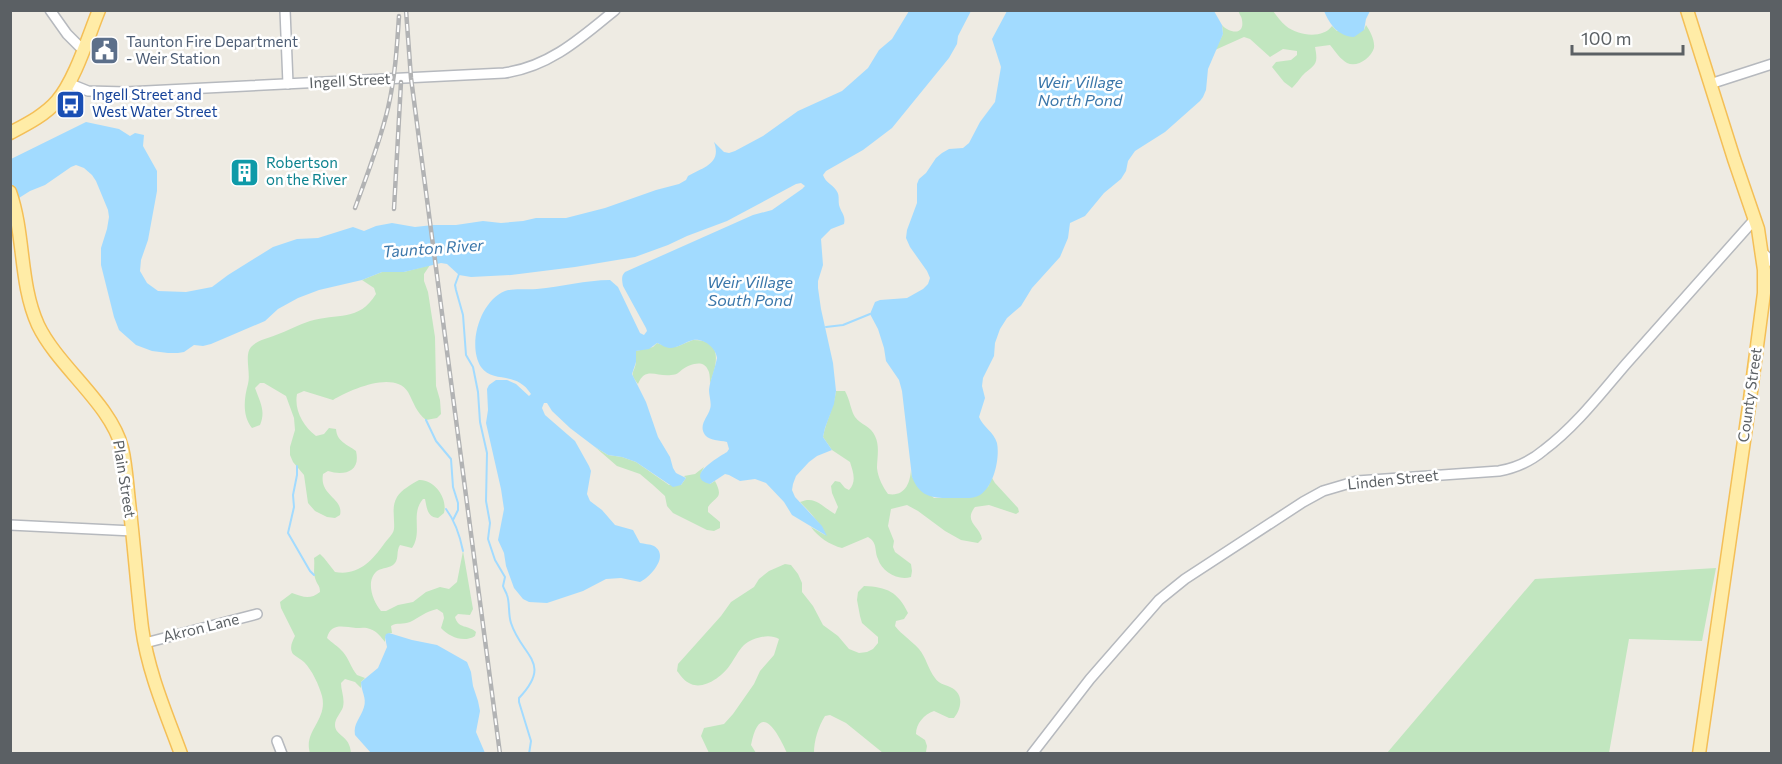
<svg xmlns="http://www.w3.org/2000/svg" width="1782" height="764" font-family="Commissioner,sans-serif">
<rect width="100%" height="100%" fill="#eeebe3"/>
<!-- green -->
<g fill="#c1e6bf">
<path d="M1238 10 1273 11C1277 16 1281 22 1286 26 1298 36 1323 39 1332 26L1337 31 1364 30 1366 25C1370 31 1375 40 1374 48 1371 58 1357 68 1347 63 1340 59 1335 51 1330 45L1315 47C1319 67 1314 64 1302 76 1299 80 1296 84 1292 88L1284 82 1272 67 1276 62 1291 60 1297 55V51L1283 49 1270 57 1250 39 1244 37 1215 50 1223 34 1222 25C1229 33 1245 36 1242 20 1242 17 1239 14 1238 10Z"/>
<path d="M430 265 424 274V281L428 292 435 337 436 386 440 400 441 414 437 418 426 420C416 412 414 403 408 392 394 370 350 390 333 400L304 391 297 394C294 410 303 426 316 436L324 434 329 428 336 429C337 442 347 444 356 451 361 472 344 476 328 471L323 474C319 496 344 498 340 515L335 518 327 517 315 511 308 503 304 475 293 462 290 455V447L295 430 294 418 286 396 264 383H260L255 388C260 402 266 411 260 425L252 428C242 416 244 398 248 384 251 373 244 355 251 347 256 341 268 338 276 335 287 331 298 325 310 321 337 313 359 322 376 294L374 288 362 280 382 272H404Z"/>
<path d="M693 340C724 340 717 364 710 384 710 380 710 373 708 370 704 359 690 364 683 369 679 372 677 375 671 375 657 377 645 366 638 384 628 371 635 374 636 361 636 358 636 354 636 351L653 347 657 343C676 350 675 347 693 340Z"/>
<path d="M836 391H845C850 400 851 411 855 417 861 425 871 426 875 436 880 446 877 458 877 468 878 478 883 487 888 494 905 497 910 483 911 470L912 477 934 498H947L988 487 992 478 995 483 1018 508 1019 512 1016 514 989 505 975 507C963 522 980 526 982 539L978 543 961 540 945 531 918 511 907 505 891 509 888 526 894 541 893 547 895 552 911 564 912 571 911 577C898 581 882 572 878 559 874 550 878 543 868 537L842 548C830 545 818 537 811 527L825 535C823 526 808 510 800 502 816 495 822 507 835 514L838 507 832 493 831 486 835 481 840 482 845 488 849 490C857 481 853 472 850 462L832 450 823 437C826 421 834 407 836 391Z"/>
<path d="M595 447 608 455 622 457 636 462 669 485H681L686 478 684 476 695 474 704 467 701 473 710 484 715 481C724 499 716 495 708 507V512L720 522V528L714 531 707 530 673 513 667 506 665 496 653 485 640 474 617 466Z"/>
<path d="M419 480C434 479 448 498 444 513L438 518C427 517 427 508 425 499H423C410 514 423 532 412 548L400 545C396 551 399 558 395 563 390 569 383 567 377 571 365 581 373 602 381 611H386L398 605 413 602 426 592 440 587 449 589 457 582 463 551 473 609 470 615 458 614 455 617C458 629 469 625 476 632L475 636C464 643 449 637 441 628L444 618 443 613 437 609C425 612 420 617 410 622 403 625 397 622 391 626L392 633H389L385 637V642C381 637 377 631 370 629 366 627 360 628 356 628 344 627 331 622 327 638 332 643 338 646 343 652 349 659 351 668 357 675L365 678 361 682V688L355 682 345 679 341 683C341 691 345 698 343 707 341 713 335 718 335 725 335 736 350 735 351 753H310C303 731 328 720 322 696 319 685 312 670 304 662 301 659 296 657 293 654 289 648 292 642 295 636L281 608 280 602 292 593C303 597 310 600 320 592 320 585 317 585 315 578 313 572 315 565 314 558L320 554 324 558 335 572C358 576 372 561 384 544 387 539 393 535 394 529 395 518 391 507 397 497 401 490 412 484 419 480Z"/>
<path d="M785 564 791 565 798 574 802 583V592L813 606 823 625 838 636 849 649 859 653 867 652 873 649 878 643V637L862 623 860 616 857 600 858 592 864 586C887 587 898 592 908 613L904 619 896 621 895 626C902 635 911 640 919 649 926 657 928 669 935 678 939 684 944 684 950 687 964 693 962 708 954 718H949L934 711C924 714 916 724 916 734L925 740 927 746 926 752 922 754 883 753 846 723 830 715 825 716C818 727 814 741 814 753H787C777 731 760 700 751 745L756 753H709L701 736 704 728 724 724 733 714 754 684 760 671 774 655 779 639C769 633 752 638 744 645 738 651 735 658 730 665 723 676 704 690 691 684 684 681 681 676 677 671L678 664 721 616 731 602 754 587 759 579 769 571Z"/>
<path d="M1716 568 1702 641 1629 639 1609 753H1387L1535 579Z"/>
</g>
<!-- water -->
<g fill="#a2dbff">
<path d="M909 11H971L958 36 957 44 949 58 892 128 863 150 826 171 823 175C826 183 832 184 836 190 840 195 838 199 839 205 841 213 846 215 844 224L831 229 821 239 823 265 818 281V288L821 309 833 363 836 391 834 404 825 428 823 437 832 450 817 456 809 462 796 476 793 484 792 490 795 497 822 526 827 536 792 515 784 502 766 483 755 479 740 481 729 475 725 474 710 484C683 477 719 457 727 452L729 449 727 442C719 440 710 441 705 435 698 425 708 417 710 409 712 404 709 396 709 390 710 380 715 369 717 358 716 348 704 338 693 340 685 342 678 348 670 348 665 348 661 344 657 343L649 349 636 351V362L632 374 646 402 658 437 670 457 673 468 676 473 686 478 681 485 673 487 636 462 622 457 608 455 595 447 570 428 552 411 547 403H544L542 408 545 415 575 441 589 466 591 471 587 494 590 501 602 510 615 525 633 530 640 543C644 544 650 544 654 546 670 556 650 577 640 582L621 578 606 579 583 591 547 603 529 602 523 599 514 588 506 566 504 553 498 540 504 509 501 489 486 423 488 410 487 389 489 385 496 380H507L516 384 529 396 531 394C516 370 493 384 481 367 467 345 480 301 505 291 514 288 527 290 537 289 561 287 586 280 610 280L618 287 640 333 644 335 647 331 646 328 623 286C622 280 621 276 625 272L753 215 772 210 802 189 805 186 801 183 796 184 727 221 687 236 668 245 635 257 575 267 511 275 471 277 459 275 447 264 441 263 404 272H382L362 280 319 290 298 298 278 309 265 321 211 344 203 346 194 345 184 352 178 353H168L152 351 136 345 119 330 114 317 101 265V248L107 229 109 217 108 210 96 181 92 175 84 168 76 165 71 167 45 185 30 191 11 203V159L86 122 119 129 130 136 135 133 144 135 143 146 157 171V191L148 240 141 260 140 271 147 283 158 291 186 292 212 287 228 275 273 247 297 239 318 238 353 227 364 231 376 226 392 223 415 227 433 225H456L483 221 501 223 523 221 536 218H566L605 208 656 190 679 184 686 180 688 176C703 167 722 164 714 142L724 152 729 153 735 151 763 136 798 111 842 91 868 68 879 50 892 39Z"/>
<path d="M1007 11H1214L1222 25 1223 34 1208 69 1206 90 1203 97 1200 101 1165 132 1135 151 1128 161 1126 171 1121 179 1104 193 1085 216 1070 223 1068 238 1060 257 1032 288 1021 306 1007 318 1000 329 995 343 994 356 983 378 982 386 985 398 979 417C983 427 994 432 997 443 1000 458 994 486 980 495 974 499 965 498 958 498 936 498 921 500 912 477L902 391 899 380 886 361 884 348 878 329 870 314 875 302 880 300 907 298 923 289 928 284 930 278 927 271 910 247 906 238 907 230 917 203V184L919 179 926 173 936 158 942 153 949 149 963 148 969 143 980 122 995 102 1001 67 992 39Z"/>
<path d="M1324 11H1370L1366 19 1364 30 1354 37C1338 36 1330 25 1324 11Z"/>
<path d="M389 633 412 640 437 645 467 662 471 672 473 686 478 701 480 711 476 732 485 753H371L355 735C353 723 361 718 364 707 367 698 361 691 361 682L378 668 387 647 385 637 386 634Z"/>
</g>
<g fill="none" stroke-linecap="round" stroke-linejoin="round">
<!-- stream -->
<g stroke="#a2dbff" stroke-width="2">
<path d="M459 274 455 285 456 290 463 315 466 355 473 367 478 392 480 422 487 453 486 501 490 523 488 539 495 560 505 577 503 586C504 589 506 592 507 595 510 603 508 614 511 623 522 657 553 662 519 698V702L531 741 529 754"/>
<path d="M826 327 843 325 870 314"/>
<path d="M426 420 436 441 451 459 453 487 458 503V510L453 520"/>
<path d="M297 466V475L293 495 294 507 288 533 310 571 314 575"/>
<path d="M446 509C455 521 460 536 463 551"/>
</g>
<defs>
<g id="minor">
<path d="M50 10 67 34 83 50"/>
<path d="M285 10 288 84"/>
<path d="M68 83 88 91 126 92 504 73C549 67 581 38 615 10"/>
<path d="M1710 84 1772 64"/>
<path d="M1763 253 1772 262"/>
<path d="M10 525 133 531"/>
<path d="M145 643 257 614"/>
<path d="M277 741 282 754"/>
<path d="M1032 754 1090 679 1159 600 1185 579 1303 502 1323 491 1357 481 1499 471C1516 468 1531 461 1544 450 1576 426 1601 393 1626 364 1669 316 1711 268 1754 220"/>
</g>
<g id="major">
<path d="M1687 10 1734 159 1758 229 1764 270V293L1750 399 1699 754"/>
<path d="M10 133C27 124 45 115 57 101 75 80 88 37 99 10"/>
<path d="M10 192C25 235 19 283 38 325 58 367 111 404 122 448 126 465 127 484 129 502 134 544 137 586 142 628 148 672 166 713 181 754"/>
</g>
</defs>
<!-- minor casing -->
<use href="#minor" stroke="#b6b9be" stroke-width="12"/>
<!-- major casing -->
<use href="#major" stroke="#f4bf57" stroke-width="15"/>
<!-- minor -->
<use href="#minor" stroke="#fff" stroke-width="9"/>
<!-- major -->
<use href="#major" stroke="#ffeca7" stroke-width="12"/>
<defs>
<g id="rail">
<path d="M406 10 411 78 500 754"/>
<path d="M355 208C367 175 380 142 388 108 395 78 397 47 399 16"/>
<path d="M394 209 401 82"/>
</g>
</defs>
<!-- rail casing -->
<use href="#rail" stroke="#b2b3b4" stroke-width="4.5"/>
<!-- rail -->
<use href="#rail" stroke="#fff" stroke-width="2" stroke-dasharray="7" stroke-linecap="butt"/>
</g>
<!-- icons -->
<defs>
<symbol id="civic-square" viewBox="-11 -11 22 22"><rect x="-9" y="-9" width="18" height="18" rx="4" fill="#5c6f8a" stroke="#fff"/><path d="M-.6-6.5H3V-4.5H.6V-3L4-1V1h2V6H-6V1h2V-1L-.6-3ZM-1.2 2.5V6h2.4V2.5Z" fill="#fff"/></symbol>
<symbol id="bus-square" viewBox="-11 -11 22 22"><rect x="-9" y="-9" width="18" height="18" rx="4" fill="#1a4fb4" stroke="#fff"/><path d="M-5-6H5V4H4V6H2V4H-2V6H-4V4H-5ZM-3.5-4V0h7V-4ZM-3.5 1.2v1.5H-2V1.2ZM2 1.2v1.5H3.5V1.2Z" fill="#fff"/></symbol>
<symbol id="building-square" viewBox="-11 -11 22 22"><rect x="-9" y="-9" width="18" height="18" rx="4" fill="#0f9aa8" stroke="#fff"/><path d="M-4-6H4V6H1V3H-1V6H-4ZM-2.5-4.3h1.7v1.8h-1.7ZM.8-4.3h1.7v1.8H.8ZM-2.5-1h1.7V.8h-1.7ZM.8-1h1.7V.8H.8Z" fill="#fff"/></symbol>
</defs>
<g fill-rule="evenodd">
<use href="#civic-square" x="88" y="34" width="33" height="33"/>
<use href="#bus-square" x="54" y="88" width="33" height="33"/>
<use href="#building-square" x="228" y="156" width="33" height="33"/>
</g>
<g text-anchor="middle" stroke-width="5" stroke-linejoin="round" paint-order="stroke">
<!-- service labels -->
<g font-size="15" fill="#4e5e75" stroke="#fff" text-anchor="start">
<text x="126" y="47">Taunton Fire Department<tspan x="126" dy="17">- Weir Station</tspan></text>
</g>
<!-- street labels -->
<g font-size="15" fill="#5b6064" stroke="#fff">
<text transform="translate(350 81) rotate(-3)" y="5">Ingell Street</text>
<text transform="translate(1750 395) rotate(-82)" y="5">County Street</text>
<text transform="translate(124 479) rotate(81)" y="5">Plain Street</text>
<text transform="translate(1393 480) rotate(-6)" y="5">Linden Street</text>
<text transform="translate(201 628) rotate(-14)" y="5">Akron Lane</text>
</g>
<!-- transit labels -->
<g font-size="15" fill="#164399" stroke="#fff" text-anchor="start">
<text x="92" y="100">Ingell Street and<tspan x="92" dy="17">West Water Street</tspan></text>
</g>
<!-- culture labels -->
<g font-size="15" fill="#0d838f" stroke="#fff" text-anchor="start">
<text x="266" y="168">Robertson<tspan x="266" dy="17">on the River</tspan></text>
</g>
<!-- water labels -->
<g font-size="16" font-style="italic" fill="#3b77aa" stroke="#fff">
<text x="1080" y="88">Weir Village<tspan x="1080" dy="18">North Pond</tspan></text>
<text transform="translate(433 248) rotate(-4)" y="6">Taunton River</text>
<text x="750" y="288">Weir Village<tspan x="750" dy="18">South Pond</tspan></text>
</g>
</g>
<!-- border -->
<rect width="1782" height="764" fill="none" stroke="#5b6064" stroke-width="24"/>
<!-- scale -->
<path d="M1572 45v9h111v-9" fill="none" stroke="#5b6064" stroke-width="3"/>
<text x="1581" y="45" font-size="18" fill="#5b6064" stroke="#ffffff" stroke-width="4.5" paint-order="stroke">100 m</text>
</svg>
